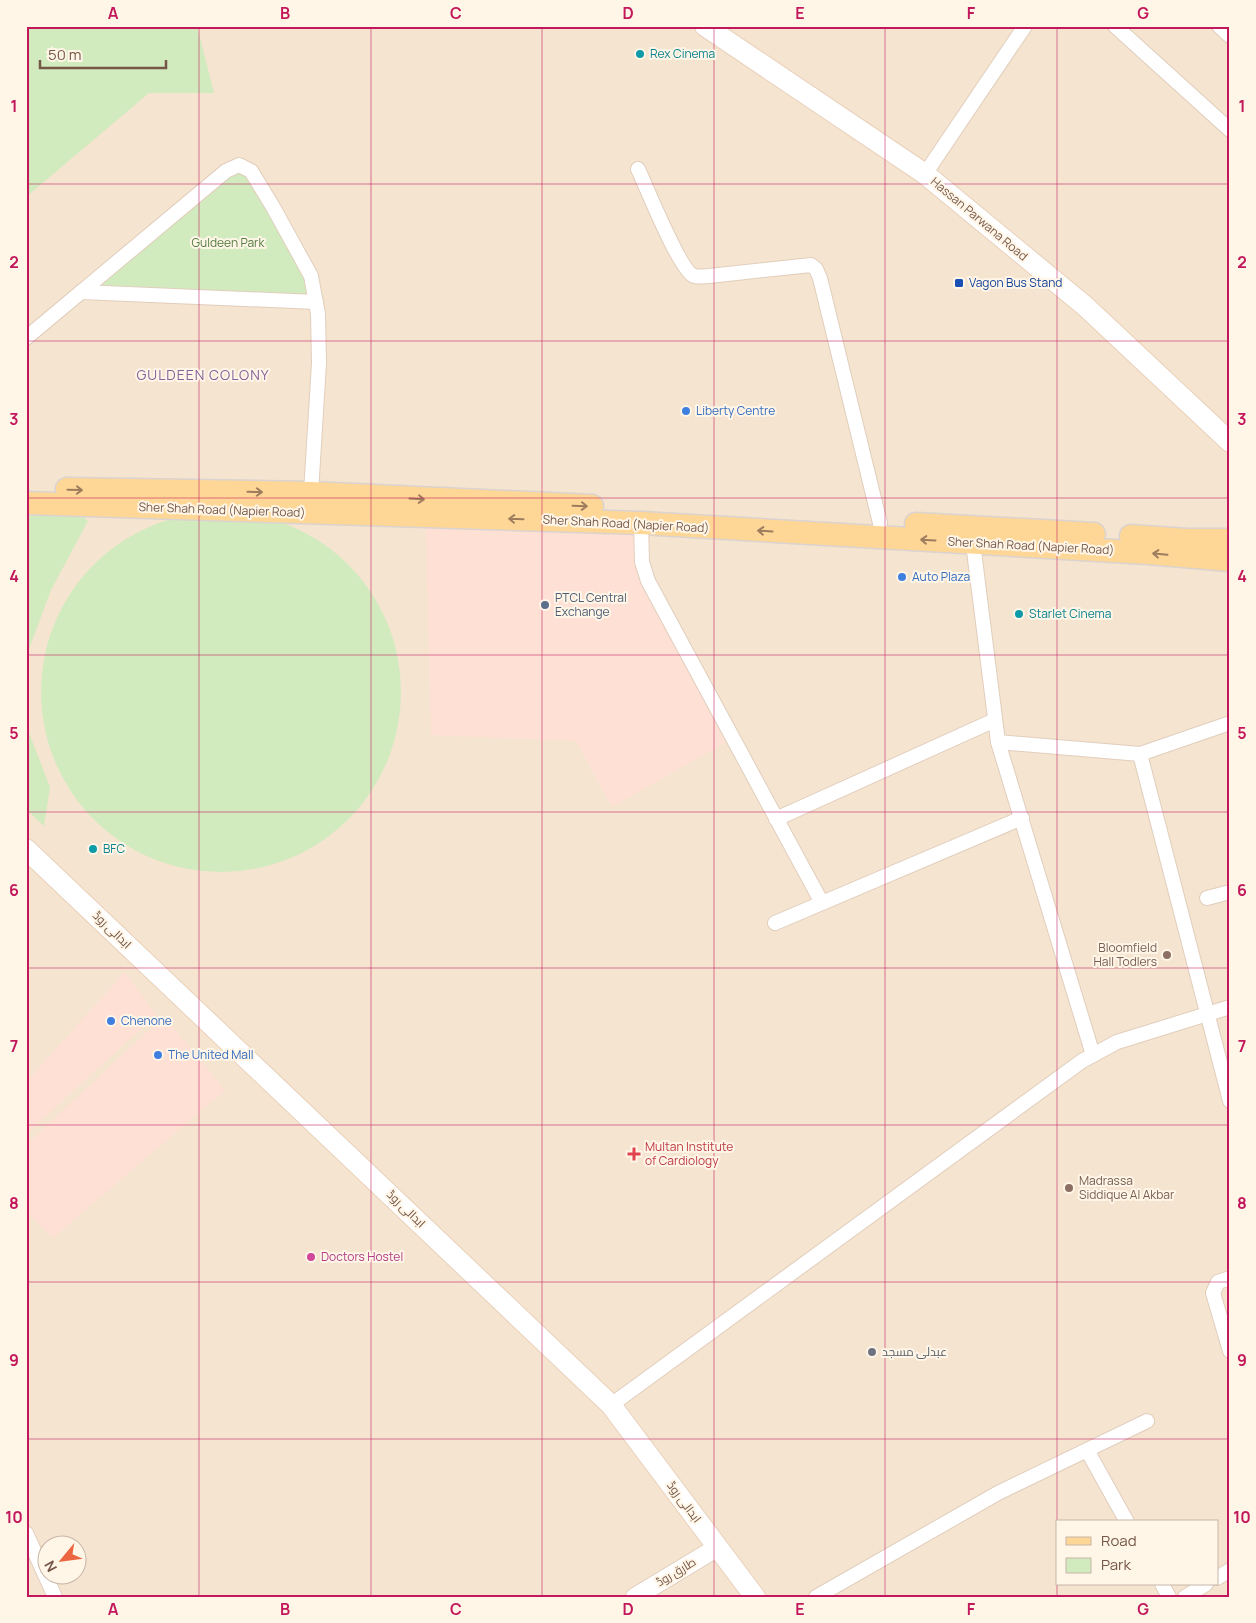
<svg xmlns="http://www.w3.org/2000/svg" width="1256" height="1623" font-family="Manrope,Cairo,sans-serif">
<rect width="100%" height="100%" fill="#fdf2e1"/>
<!-- residential -->
<path fill="#f5e4cf" fill-rule="evenodd" d="M26 26H1230V1597H26ZM1057 1522H1217V1584H1057ZM48 1546H78V1576H48Z"/>
<!-- commercial -->
<g fill="#fee0d4">
<path d="M425 501 642 514 648 581 732 739 612 807 576 741 431 735Z"/>
<path d="M125 972 156 1015 26 1134V1082Z"/>
<path d="M164 1016 225 1090 53 1238 26 1211V1145Z"/>
</g>
<!-- green -->
<g fill="#d1ebbf">
<path d="M26 26H197L214 93H149L26 197Z"/>
<path d="M226 171H251L273 207 316 302 81 292Z"/>
<path d="M26 508 76 510 88 521 51 590 26 657Z"/>
<circle cx="221" cy="692" r="180"/>
<path d="M26 725 50 787 44 826 26 809Z"/>
</g>
<g fill="none" stroke-linecap="round" stroke-linejoin="round">
<defs>
<g id="minor">
<path d="M1115 26 1230 130"/>
<path d="M1219 26 1230 36"/>
<path d="M638 169C646 186 680 271 694 276 698 277 705 276 709 276L811 265 816 269 820 278 880 523"/>
<path d="M925 174 1025 26"/>
<path d="M81 292 316 302"/>
<path d="M26 338 226 171 239 165 251 171 273 207 311 276 318 314 319 363 311 493"/>
<path d="M641 523 642 562 648 581 822 903"/>
<path d="M973 543 998 742 1093 1055"/>
<path d="M998 742 1140 754 1230 723"/>
<path d="M1140 754 1230 1101"/>
<path d="M776 819 995 720"/>
<path d="M1207 898 1230 892"/>
<path d="M775 923 1022 818"/>
<path d="M1230 1278 1218 1282 1213 1293 1230 1351"/>
<path d="M611 1405 1082 1061 1117 1042 1230 1007"/>
<path d="M1087 1450 1127 1522"/>
<path d="M26 1533 55 1597"/>
<path d="M1217 1578 1230 1570"/>
<path d="M1162 1584 1169 1597"/>
<path d="M816 1597 998 1493 1147 1421"/>
<path d="M1185 1597 1206 1584"/>
</g>
<path id="tertiary" d="M635 1597 718 1547"/>
<g id="secondary">
<path d="M705 26 925 174 1085 306 1230 442"/>
<path d="M26 849 611 1405 755 1597"/>
</g>
<g id="primary">
<path d="M67 489 311 493 592 506"/>
<path d="M26 503 641 523 1148 553 1230 560"/>
<path d="M916 524 1094 534"/>
<path d="M1131 536 1187 540H1230"/>
</g>
</defs>
<!-- minor casing -->
<use href="#minor" stroke="#e1cebd" stroke-width="16"/>
<!-- tertiary casing -->
<use href="#tertiary" stroke="#e1cebd" stroke-width="20"/>
<!-- secondary casing -->
<use href="#secondary" stroke="#e9d1bc" stroke-width="22"/>
<!-- primary casing -->
<use href="#primary" stroke="#dbd3cf" stroke-width="25"/>
<!-- minor -->
<use href="#minor" stroke="#fff" stroke-width="14"/>
<!-- tertiary -->
<use href="#tertiary" stroke="#fff" stroke-width="18"/>
<!-- secondary -->
<use href="#secondary" stroke="#fff" stroke-width="20"/>
<!-- primary -->
<use href="#primary" stroke="#fed797" stroke-width="22"/>
</g>
<!-- one-way arrows -->
<defs><path id="oneway-shaft" d="M-6 0H5M1.5-3L5.5 0L1.5 3" fill="none" stroke-width="1.6" stroke-linecap="round" stroke-linejoin="round" transform="scale(1.25)"/></defs>
<g stroke="#9e7d5f">
<use href="#oneway-shaft" transform="translate(75 490) rotate(1)"/>
<use href="#oneway-shaft" transform="translate(255 492) rotate(1)"/>
<use href="#oneway-shaft" transform="translate(417 499) rotate(3)"/>
<use href="#oneway-shaft" transform="translate(580 506) rotate(2)"/>
<use href="#oneway-shaft" transform="translate(516 519) rotate(-178)"/>
<use href="#oneway-shaft" transform="translate(765 531) rotate(-177)"/>
<use href="#oneway-shaft" transform="translate(928 540) rotate(-177)"/>
<use href="#oneway-shaft" transform="translate(1160 554) rotate(-175)"/>
</g>
<!-- grid -->
<path fill="none" stroke="#c2185b" stroke-width="1" stroke-opacity="0.55" d="M199 26V1597M371 26V1597M542 26V1597M714 26V1597M885 26V1597M1057 26V1597M26 184H1230M26 341H1230M26 498H1230M26 655H1230M26 812H1230M26 968H1230M26 1125H1230M26 1282H1230M26 1439H1230"/>
<!-- markers -->
<g fill="#0f9aa8" stroke="#fff6e8" stroke-width="2">
<circle cx="640" cy="54" r="5"/>
<circle cx="1019" cy="614" r="5"/>
<circle cx="93" cy="849" r="5"/>
</g>
<rect fill="#1a4fb4" stroke="#fff6e8" stroke-width="2" x="954" y="278" width="10" height="10" rx="2.5"/>
<g fill="#3f7fe0" stroke="#fff6e8" stroke-width="2">
<circle cx="686" cy="411" r="5"/>
<circle cx="902" cy="577" r="5"/>
<circle cx="111" cy="1021" r="5"/>
<circle cx="158" cy="1055" r="5"/>
</g>
<circle fill="#5c6f8a" stroke="#fff6e8" stroke-width="2" cx="545" cy="605" r="5"/>
<g fill="#8d6e63" stroke="#fff6e8" stroke-width="2">
<circle cx="1167" cy="955" r="5"/>
<circle cx="1069" cy="1188" r="5"/>
</g>
<path fill="#e0444e" stroke="#fff6e8" stroke-width="2" d="M631.5 1146.5h5v5h5v5h-5v5h-5v-5h-5v-5h5z"/>
<circle fill="#d1479c" stroke="#fff6e8" stroke-width="2" cx="311" cy="1257" r="5"/>
<circle fill="#6b7280" stroke="#fff6e8" stroke-width="2" cx="872" cy="1352" r="5"/>
<g text-anchor="middle" stroke-width="4" stroke-linejoin="round" paint-order="stroke">
<!-- culture labels -->
<g font-size="12" fill="#0d838f" stroke="#fff6e8" text-anchor="start">
<text x="650" y="58">Rex Cinema</text>
<text x="1029" y="618">Starlet Cinema</text>
<text x="103" y="853">BFC</text>
</g>
<!-- street labels -->
<g font-size="12" fill="#755747" stroke="#fff6e8">
<text transform="translate(979 219) rotate(40)" y="4">Hassan Parwana Road</text>
<text transform="translate(222 510) rotate(2)" y="4">Sher Shah Road (Napier Road)</text>
<text transform="translate(626 524) rotate(3)" y="4">Sher Shah Road (Napier Road)</text>
<text transform="translate(1031 546) rotate(3)" y="4">Sher Shah Road (Napier Road)</text>
<text transform="translate(112 930) rotate(44)" y="4">ابدالی روڈ</text>
<text transform="translate(406 1209) rotate(44)" y="4">ابدالی روڈ</text>
<text transform="translate(684 1502) rotate(53)" y="4">ابدالی روڈ</text>
<text transform="translate(676 1572) rotate(-31)" y="4">طارق روڈ</text>
</g>
<!-- park labels -->
<g font-size="12" fill="#517b3f" stroke="#fff6e8">
<text x="228" y="247">Guldeen Park</text>
</g>
<!-- transit labels -->
<g font-size="12" fill="#164399" stroke="#fff6e8" text-anchor="start">
<text x="969" y="287">Vagon Bus Stand</text>
</g>
<!-- shop labels -->
<g font-size="12" fill="#366cbe" stroke="#fff6e8" text-anchor="start">
<text x="696" y="415">Liberty Centre</text>
<text x="912" y="581">Auto Plaza</text>
<text x="121" y="1025">Chenone</text>
<text x="168" y="1059">The United Mall</text>
</g>
<!-- service labels -->
<g font-size="12" fill="#4e5e75" stroke="#fff6e8" text-anchor="start">
<text x="555" y="602">PTCL Central<tspan x="555" dy="14">Exchange</tspan></text>
</g>
<!-- education labels -->
<g font-size="12" fill="#785e54" stroke="#fff6e8" text-anchor="end">
<text x="1157" y="952">Bloomfield<tspan x="1157" dy="14">Hall Todlers</tspan></text>
<text x="1079" y="1185" text-anchor="start">Madrassa<tspan x="1079" dy="14">Siddique Al Akbar</tspan></text>
</g>
<!-- health labels -->
<g font-size="12" fill="#be3a42" stroke="#fff6e8" text-anchor="start">
<text x="645" y="1151">Multan Institute<tspan x="645" dy="14">of Cardiology</tspan></text>
</g>
<!-- hotel labels -->
<g font-size="12" fill="#b23c85" stroke="#fff6e8" text-anchor="start">
<text x="321" y="1261">Doctors Hostel</text>
</g>
<!-- worship labels -->
<g font-size="12" fill="#5b616d" stroke="#fff6e8" text-anchor="start">
<text x="882" y="1356">عبدلی مسجد</text>
</g>
<!-- neighbourhood labels -->
<g font-size="14" letter-spacing="1" fill="#866299" stroke="#fff6e8">
<text x="203" y="380">GULDEEN COLONY</text>
</g>
</g>
<!-- border -->
<rect width="1256" height="1623" fill="none" stroke="#fff6e8" stroke-width="55"/>
<!-- legend -->
<rect x="1056" y="1520" width="162" height="65" fill="#fff6e8" stroke="#c8b6a8"/>
<rect x="1066" y="1537" width="25" height="8" fill="#fed797" stroke="#c8b6a8"/>
<text x="1101" y="1546" font-size="15" fill="#755747">Road</text>
<rect x="1066" y="1558" width="25" height="15" fill="#d1ebbf" stroke="#c8b6a8"/>
<text x="1101" y="1570" font-size="15" fill="#755747">Park</text>
<!-- north arrow -->
<g transform="translate(62 1560) rotate(241)"><circle r="24" fill="#fff6e8" stroke="#c8b6a8"/>
<path d="M0-4L9 19L0 12L-9 19Z" fill="#ec6641"/>
<text y="-8" font-size="14" font-weight="bold" text-anchor="middle" fill="#755747">N</text>
</g>
<!-- scale -->
<path d="M40 60v8h126v-8" fill="none" stroke="#755747" stroke-width="2.5"/>
<text x="48" y="60" font-size="15" fill="#755747" stroke="#fff6e8" stroke-width="4" paint-order="stroke">50 m</text>
<rect x="28" y="28" width="1200" height="1568" fill="none" stroke="#c2185b" stroke-width="2"/>
<g font-size="16" text-anchor="middle" font-weight="bold" fill="#c2185b">
<text x="113" y="19">A</text>
<text x="285" y="19">B</text>
<text x="456" y="19">C</text>
<text x="628" y="19">D</text>
<text x="800" y="19">E</text>
<text x="971" y="19">F</text>
<text x="1143" y="19">G</text>
<text x="14" y="112">1</text>
<text x="1242" y="112">1</text>
<text x="14" y="268">2</text>
<text x="1242" y="268">2</text>
<text x="14" y="425">3</text>
<text x="1242" y="425">3</text>
<text x="14" y="582">4</text>
<text x="1242" y="582">4</text>
<text x="14" y="739">5</text>
<text x="1242" y="739">5</text>
<text x="14" y="896">6</text>
<text x="1242" y="896">6</text>
<text x="14" y="1052">7</text>
<text x="1242" y="1052">7</text>
<text x="14" y="1209">8</text>
<text x="1242" y="1209">8</text>
<text x="14" y="1366">9</text>
<text x="1242" y="1366">9</text>
<text x="14" y="1523">10</text>
<text x="1242" y="1523">10</text>
<text x="113" y="1615">A</text>
<text x="285" y="1615">B</text>
<text x="456" y="1615">C</text>
<text x="628" y="1615">D</text>
<text x="800" y="1615">E</text>
<text x="971" y="1615">F</text>
<text x="1143" y="1615">G</text>
</g>
</svg>
